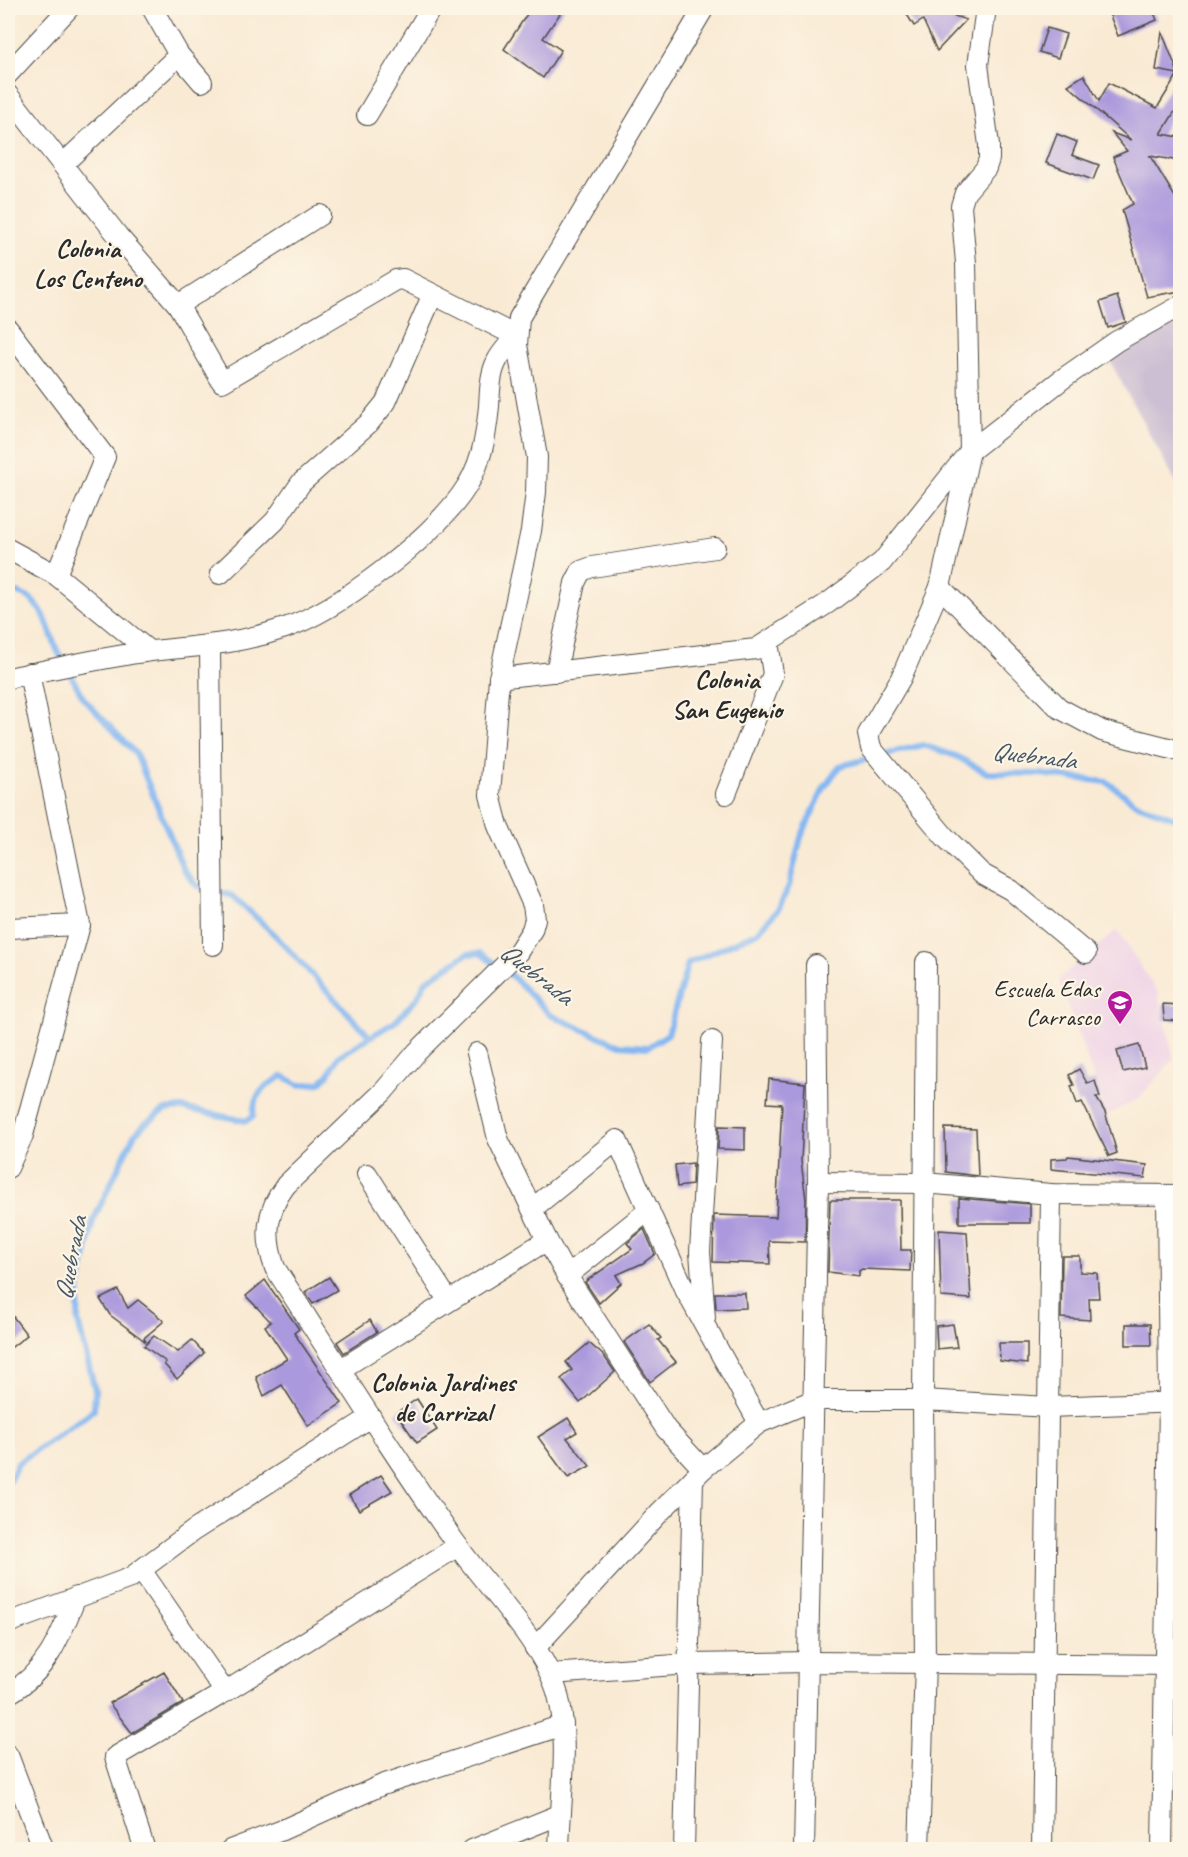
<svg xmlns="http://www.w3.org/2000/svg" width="1188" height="1857" font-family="Caveat,sans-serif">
<rect width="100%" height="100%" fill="#fcf5e5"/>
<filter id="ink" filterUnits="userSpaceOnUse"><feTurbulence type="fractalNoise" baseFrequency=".0167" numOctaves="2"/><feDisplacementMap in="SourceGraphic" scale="12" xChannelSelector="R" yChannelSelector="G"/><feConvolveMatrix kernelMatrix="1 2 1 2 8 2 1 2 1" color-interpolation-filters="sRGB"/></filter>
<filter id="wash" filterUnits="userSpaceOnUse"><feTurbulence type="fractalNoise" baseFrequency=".008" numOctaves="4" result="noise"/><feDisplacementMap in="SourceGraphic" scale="24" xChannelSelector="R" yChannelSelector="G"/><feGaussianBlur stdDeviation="1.35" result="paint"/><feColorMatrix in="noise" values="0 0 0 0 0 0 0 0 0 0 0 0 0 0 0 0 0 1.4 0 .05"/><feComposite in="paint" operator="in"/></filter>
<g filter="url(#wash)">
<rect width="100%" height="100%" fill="#f9ead4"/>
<!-- built -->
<path fill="#eed0e7" d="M1117 930 1158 993 1174 1059 1137 1100 1107 1115 1058 979Z"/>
<!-- industrial -->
<path fill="#ccbed3" d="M1180 316V490L1107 356Z"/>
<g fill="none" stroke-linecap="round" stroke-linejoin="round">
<!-- stream -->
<g stroke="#85b8f2" stroke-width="6">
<path d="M8 589 30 598 44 615 57 650 84 699 136 754 184 870 197 886 233 896 274 934 370 1037"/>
<path d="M8 1484 18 1463 94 1410 95 1390 78 1322 79 1289 93 1221 133 1137 145 1124 165 1110 182 1108 246 1121 253 1116C254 1093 264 1086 283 1076L299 1085 320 1083 329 1074 339 1056 395 1022 418 997 425 982 467 954 480 953 513 977 550 1015 591 1033 620 1045 648 1047 668 1034 688 963 758 932 779 908 789 886 801 837 824 788 840 766 923 745 956 756 987 773 1039 774 1107 782 1135 803 1180 820"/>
</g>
</g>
<g id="blocks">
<!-- building -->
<g fill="#ab99dd">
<path d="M531 8H564L543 38 561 50 543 78 504 49Z"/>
<path d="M903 8H943L938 10 966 20 937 51 923 20 914 26Z"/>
<path d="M1107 8H1152L1157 20 1118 36Z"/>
<path d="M1047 28 1066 34 1058 58 1039 52Z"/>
<path d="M1162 32 1178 73 1180 70V103L1161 134 1180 137V161L1150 156 1180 205V291L1147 297 1122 210 1133 204 1113 157 1127 151 1112 133 1131 140 1068 85 1084 75 1099 101 1109 83 1157 108 1178 74 1156 70Z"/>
<path d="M1057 134 1077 142 1072 155 1099 165 1093 180 1046 163Z"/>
<path d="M1117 296 1126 322 1108 328 1100 302Z"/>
<path d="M1163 1004 1180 1005 1179 1021 1164 1020Z"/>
<path d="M1139 1045 1145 1067 1123 1072 1117 1051Z"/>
<path d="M1079 1069 1087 1083 1095 1081 1100 1097H1096L1105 1112 1117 1153 1109 1156 1082 1102 1077 1104 1071 1086 1074 1085 1069 1075Z"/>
<path d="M769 1079 805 1083 801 1161 806 1200 805 1242 769 1241 770 1264 713 1262 714 1215 776 1217 782 1104 767 1103Z"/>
<path d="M719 1126 745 1127V1150L718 1149Z"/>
<path d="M945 1128 976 1129 978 1176 946 1172Z"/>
<path d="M1068 1156 1147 1165 1145 1178 1051 1169V1159L1067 1158Z"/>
<path d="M693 1163 692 1185 677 1187 675 1165Z"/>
<path d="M959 1198 1030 1204V1223H959Z"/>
<path d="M830 1200H900L901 1250H911L910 1271 862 1269 859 1271V1276L828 1272Z"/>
<path d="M644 1229 655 1254 643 1263 616 1275 621 1283 599 1303 585 1282 632 1249 627 1243Z"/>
<path d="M939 1230 967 1232 971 1299 941 1297Z"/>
<path d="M1062 1256H1080V1272L1097 1273 1099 1298H1089L1090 1320 1061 1318Z"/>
<path d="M329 1277 337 1290 313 1304 305 1292Z"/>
<path d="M265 1280 299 1329 294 1333 342 1403 308 1426 282 1385 264 1396 256 1377 287 1359 265 1326 271 1322 246 1296Z"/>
<path d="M118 1290 128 1308 138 1300 164 1321 144 1338 146 1342 110 1315 100 1299Z"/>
<path d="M715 1293H745L746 1308 716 1309Z"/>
<path d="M8 1310 27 1335 8 1350Z"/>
<path d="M370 1320 377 1332 344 1353 337 1342Z"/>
<path d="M649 1324 661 1338 658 1340 676 1362 650 1382 624 1342Z"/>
<path d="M953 1324 957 1347 937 1349 936 1326Z"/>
<path d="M1126 1324H1150L1151 1345H1126Z"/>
<path d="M154 1336 178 1352 192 1340 204 1353 177 1379 164 1364 166 1362 144 1346Z"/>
<path d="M589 1343 604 1356 615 1372 580 1403 561 1379 572 1370 566 1362Z"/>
<path d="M999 1343H1027V1364L1000 1361Z"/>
<path d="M417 1399 437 1430 417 1443 396 1413Z"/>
<path d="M568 1418 577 1432 567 1438 590 1466 568 1478 538 1437Z"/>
<path d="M381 1475 392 1491 359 1510 349 1495Z"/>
<path d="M164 1672 183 1703 132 1733 109 1703Z"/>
</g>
</g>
</g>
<g filter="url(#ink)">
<use href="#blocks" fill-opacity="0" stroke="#4a4844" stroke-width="1.5"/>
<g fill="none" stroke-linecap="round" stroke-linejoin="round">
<defs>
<g id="minor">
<path d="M152 8 179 55 202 82"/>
<path d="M986 8 978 65 989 145V159L986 168 965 193 961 206 966 263 970 451 940 587 901 678 868 734 871 748 945 837 982 874 1011 890 1086 953"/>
<path d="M8 74 69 8"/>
<path d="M8 95 118 236 178 305 222 382 396 280 403 279 516 336"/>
<path d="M367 115 431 8"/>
<path d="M63 164 179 55"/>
<path d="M178 305 320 215"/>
<path d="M8 329 105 457 56 575"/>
<path d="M8 549 56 575 149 651"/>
<path d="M220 574 275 521 301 483 369 423 386 402 432 296"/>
<path d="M940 587 1059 708 1102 731 1180 751"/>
<path d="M210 647 213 945"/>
<path d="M556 672 575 583 581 571 592 567 715 548"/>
<path d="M8 678C55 669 103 657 151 651 198 646 239 644 285 628 339 610 426 542 461 495 481 468 486 438 489 406 490 391 490 374 497 361 501 352 510 344 516 336"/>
<path d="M499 678 756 649 828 603 882 562 970 451 1061 380 1117 341 1180 306"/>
<path d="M726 794 773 674 768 642"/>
<path d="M8 928 80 925"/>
<path d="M477 1053 498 1139 547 1240 567 1276 666 1429 703 1469"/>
<path d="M8 1168 23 1135 80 925 29 673"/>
<path d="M367 1174 448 1300"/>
<path d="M818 1182 924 1183 1051 1194 1178 1195"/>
<path d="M532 1209 617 1140 683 1286 759 1423"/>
<path d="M567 1276 649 1210"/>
<path d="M705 1318 700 1252 712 1041"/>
<path d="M341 1369 547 1240"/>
<path d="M141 1570 225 1692"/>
<path d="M8 1623 130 1578 193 1531 371 1417"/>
<path d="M535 1648 660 1512 703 1469 759 1423 814 1400H923L1049 1407 1180 1402"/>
<path d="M551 1674 689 1664 809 1662 1180 1665"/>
<path d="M8 1694C47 1672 60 1637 76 1597"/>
<path d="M8 1755 44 1850"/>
<path d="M145 1850 115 1757 225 1692 458 1546"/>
<path d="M230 1850 280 1831 382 1785 563 1725"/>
<path d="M472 1850 559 1815"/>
<path d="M559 1850C560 1804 570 1738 558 1695 544 1644 488 1589 457 1545 393 1455 335 1361 275 1268 264 1237 266 1211 286 1185L383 1092 417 1052 518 952 532 930 535 919 533 905 498 826 490 795 499 678 531 531 536 492 537 457 517 345 519 318 704 8"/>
<path d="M684 1850 693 1479"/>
<path d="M804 1850 818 1182 816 965"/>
<path d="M919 1850 925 1663 923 1400 926 962"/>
<path d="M1042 1850 1051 1194"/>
<path d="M1162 1850 1169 1401 1167 1195"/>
</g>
</defs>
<!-- minor casing -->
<use href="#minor" stroke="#4a4844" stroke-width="22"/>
<!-- minor -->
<use href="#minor" stroke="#fff" stroke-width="20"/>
</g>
</g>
<!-- icons -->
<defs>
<symbol id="school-pin" viewBox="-11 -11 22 30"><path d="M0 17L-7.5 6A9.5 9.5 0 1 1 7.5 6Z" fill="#b5179e" stroke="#fcf5e5"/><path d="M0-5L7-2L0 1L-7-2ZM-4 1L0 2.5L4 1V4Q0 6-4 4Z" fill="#fff"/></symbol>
</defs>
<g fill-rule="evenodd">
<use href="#school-pin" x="1105" y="988" width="30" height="40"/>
</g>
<g text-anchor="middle" stroke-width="4.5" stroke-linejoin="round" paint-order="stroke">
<!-- poi labels -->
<g font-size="24" fill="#2b2b2b" stroke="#fcf5e5" text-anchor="end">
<text x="1100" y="997">Escuela Edas<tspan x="1100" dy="28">Carrasco</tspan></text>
</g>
<!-- neighbourhood labels -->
<g font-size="26" font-weight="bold" fill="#2b2b2b" stroke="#fcf5e5">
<text x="88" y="257">Colonia<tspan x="88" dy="30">Los Centeno</tspan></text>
<text x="727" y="688">Colonia<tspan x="727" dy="30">San Eugenio</tspan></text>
<text x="443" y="1391">Colonia Jardines<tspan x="443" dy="30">de Carrizal</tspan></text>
</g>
<!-- water labels -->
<g font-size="26" font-style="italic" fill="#465567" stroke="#fcf5e5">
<text transform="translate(1034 755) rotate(7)" y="9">Quebrada</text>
<text transform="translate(537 973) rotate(38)" y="9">Quebrada</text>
<text transform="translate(70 1258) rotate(-79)" y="9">Quebrada</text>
</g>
</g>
<!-- margin -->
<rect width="1188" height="1857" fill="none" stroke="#fcf5e5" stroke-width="30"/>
</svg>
